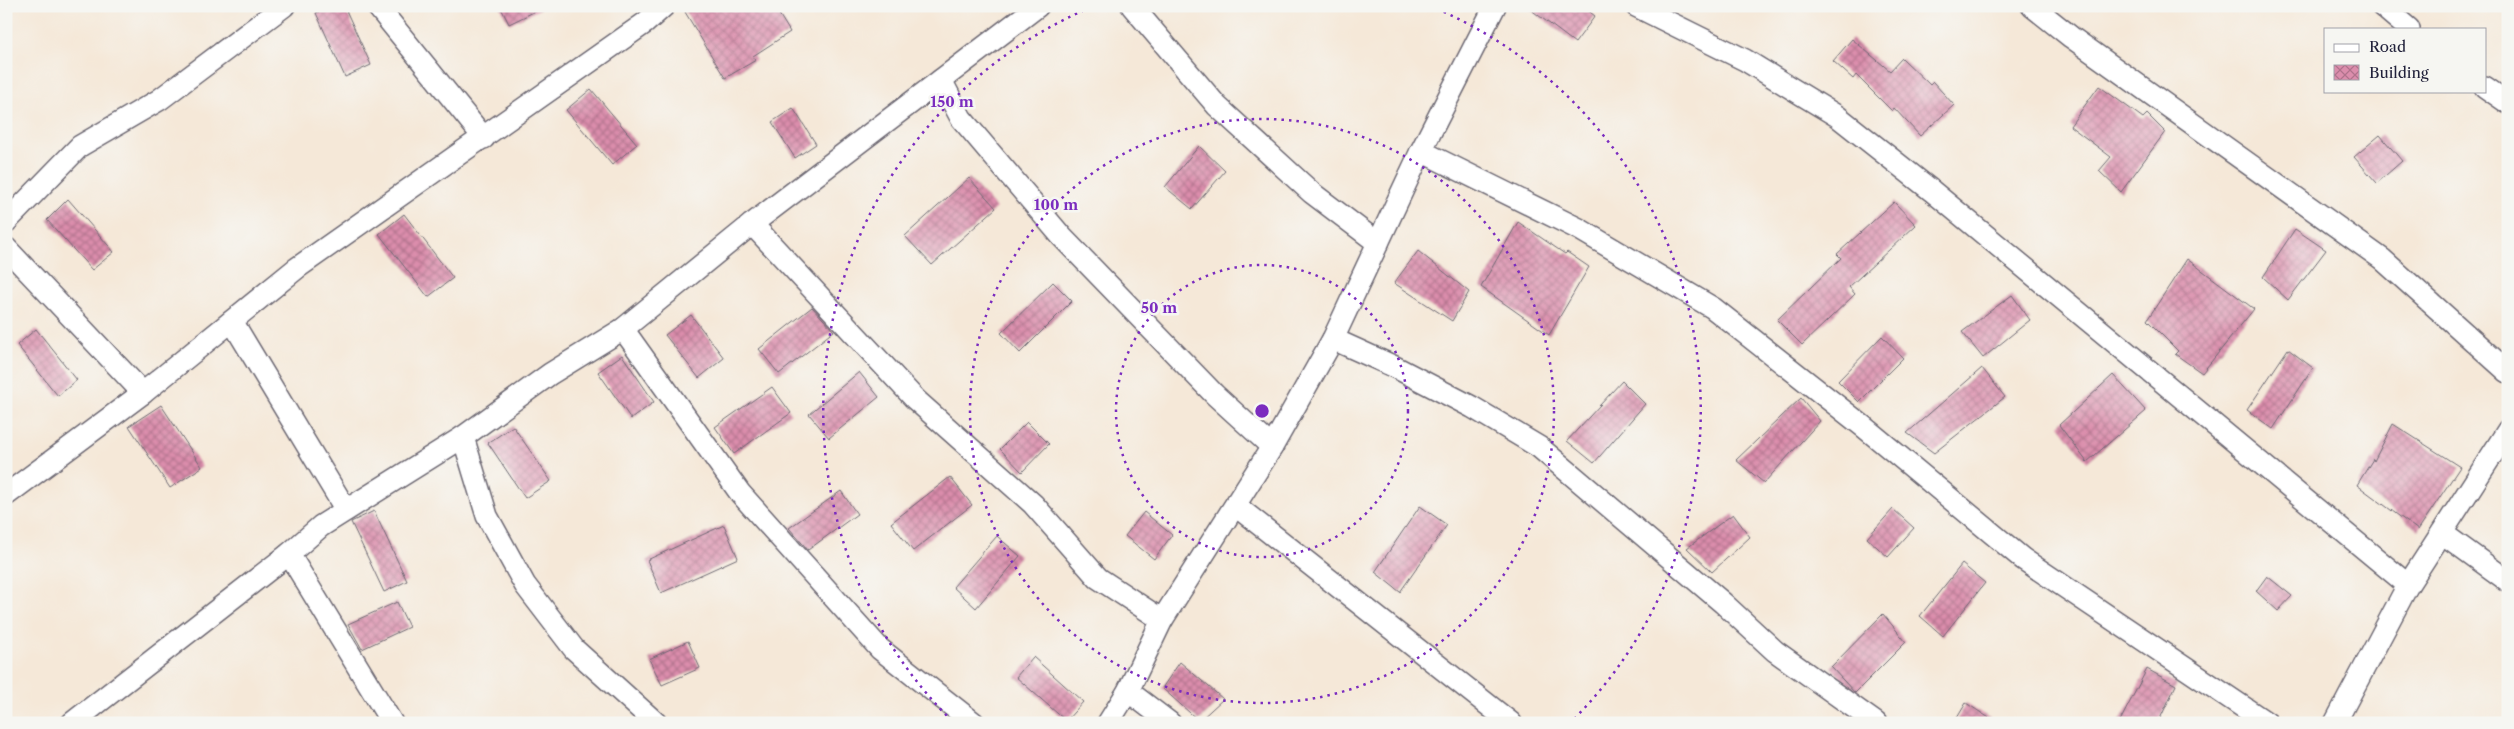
<svg xmlns="http://www.w3.org/2000/svg" width="2514" height="729" font-family="'Libre Caslon Text',serif">
<defs>
<pattern id="building-cross-hatch" width="8" height="8" patternUnits="userSpaceOnUse" patternTransform="scale(1.25)"><rect width="8" height="8" fill="#db8dac"/><path d="M0 0l8 8M0 8l8-8" fill="none" stroke="#b1738d"/></pattern>
</defs>
<rect width="100%" height="100%" fill="#f6f6f2"/>
<filter id="ink" filterUnits="userSpaceOnUse"><feTurbulence type="fractalNoise" baseFrequency=".02" numOctaves="2"/><feDisplacementMap in="SourceGraphic" scale="10" xChannelSelector="R" yChannelSelector="G"/><feConvolveMatrix kernelMatrix="1 2 1 2 8 2 1 2 1" color-interpolation-filters="sRGB"/></filter>
<filter id="wash" filterUnits="userSpaceOnUse"><feTurbulence type="fractalNoise" baseFrequency=".0096" numOctaves="4" result="noise"/><feDisplacementMap in="SourceGraphic" scale="20" xChannelSelector="R" yChannelSelector="G"/><feGaussianBlur stdDeviation="1.12" result="paint"/><feColorMatrix in="noise" values="0 0 0 0 0 0 0 0 0 0 0 0 0 0 0 0 0 1.4 0 .05"/><feComposite in="paint" operator="in"/></filter>
<g filter="url(#wash)">
<rect width="100%" height="100%" fill="#f5e8d8"/>
<g id="blocks">
<!-- building -->
<g fill="url(#building-cross-hatch)">
<path d="M331 6H344L371 65 345 77 316 13Z"/>
<path d="M500 6H546L509 24Z"/>
<path d="M694 6H774L790 32 753 56 756 60 725 78 685 12Z"/>
<path d="M1526 6H1582L1595 16 1575 43Z"/>
<path d="M1852 39 1890 71 1902 58 1930 85 1933 82 1954 105 1920 136 1894 108 1892 111 1856 75 1853 79 1833 61Z"/>
<path d="M2099 86 2143 118 2147 114 2165 132 2121 192 2099 171 2111 157 2070 126Z"/>
<path d="M591 89 637 144 612 165 566 110Z"/>
<path d="M793 108 816 144 795 158 772 122Z"/>
<path d="M2380 135 2402 161 2377 183 2354 157Z"/>
<path d="M1199 146 1225 171 1192 209 1165 187Z"/>
<path d="M969 178 996 208 932 265 905 236Z"/>
<path d="M68 199 114 252 92 270 47 220Z"/>
<path d="M1894 202 1916 225 1849 287 1855 294 1802 345 1777 320 1841 258 1837 254Z"/>
<path d="M404 214 453 278 428 297 379 234Z"/>
<path d="M1518 222 1565 254 1567 252 1589 267 1549 335 1481 287Z"/>
<path d="M2295 229 2326 250 2288 300 2263 277Z"/>
<path d="M1418 251 1469 292 1452 321 1394 283Z"/>
<path d="M2187 259 2254 309 2202 373 2175 354 2178 351 2147 320Z"/>
<path d="M1053 282 1072 301 1020 353 1001 333Z"/>
<path d="M2012 295 2030 320 1983 358 1962 332Z"/>
<path d="M812 307 834 331 779 374 759 349Z"/>
<path d="M691 315 724 358 699 378 665 335Z"/>
<path d="M36 329 77 380 58 396 17 345Z"/>
<path d="M1882 336 1903 358 1859 402 1838 381Z"/>
<path d="M2288 349 2313 368 2273 429 2247 410Z"/>
<path d="M622 355 654 402 631 419 598 372Z"/>
<path d="M1982 368 2005 397 1934 453 1907 433Z"/>
<path d="M859 372 879 397 829 438 809 414Z"/>
<path d="M2113 375 2146 411 2087 462 2059 425Z"/>
<path d="M1622 381 1645 404 1594 463 1567 441Z"/>
<path d="M772 387 791 413 734 454 715 427Z"/>
<path d="M1801 398 1820 421 1764 483 1736 460Z"/>
<path d="M161 405 202 467 170 488 129 426Z"/>
<path d="M1027 422 1049 444 1022 472 1000 449Z"/>
<path d="M2393 424 2460 467 2418 530 2357 485 2373 459 2374 461Z"/>
<path d="M513 426 551 481 525 498 488 443Z"/>
<path d="M950 477 972 505 913 551 891 523Z"/>
<path d="M841 491 857 514 808 550 789 528Z"/>
<path d="M1420 506 1447 525 1400 592 1375 572Z"/>
<path d="M1893 509 1914 528 1888 557 1867 538Z"/>
<path d="M374 511 407 581 384 592 351 522Z"/>
<path d="M1144 512 1172 535 1154 559 1125 536Z"/>
<path d="M1733 514 1750 537 1712 572 1687 548Z"/>
<path d="M724 525 738 558 661 593 647 560Z"/>
<path d="M997 536 1020 556 976 608 953 587Z"/>
<path d="M1962 564 1985 583 1943 636 1920 616Z"/>
<path d="M2267 576 2292 596 2278 611 2256 591Z"/>
<path d="M397 602 409 627 362 649 348 624Z"/>
<path d="M1883 614 1906 642 1855 693 1831 667Z"/>
<path d="M688 641 700 668 662 685 649 659Z"/>
<path d="M1033 657 1083 702 1066 721 1016 677Z"/>
<path d="M1180 662 1223 699 1199 721 1162 688Z"/>
<path d="M2147 669 2176 685 2158 723H2119Z"/>
<path d="M1966 703 1997 723H1954Z"/>
</g>
</g>
</g>
<g filter="url(#ink)">
<use href="#blocks" fill-opacity="0" stroke="#6c6772" stroke-width="1"/>
<g fill="none" stroke-linecap="round" stroke-linejoin="round">
<defs>
<g id="street">
<path d="M377 6 484 138"/>
<path d="M1132 6 1217 106 1312 193 1378 243"/>
<path d="M1636 6 1745 60 1837 116 1932 191 2408 585"/>
<path d="M2032 6 2071 37 2382 259 2508 372"/>
<path d="M2382 6 2409 29"/>
<path d="M941 80 961 118 1062 237 1215 395 1272 447"/>
<path d="M2485 87 2508 103"/>
<path d="M1421 151 1579 229 1713 308 1864 427 2023 559 2267 723"/>
<path d="M6 222 80 146 159 100 284 6"/>
<path d="M752 224 916 400 1033 504 1098 578 1162 620"/>
<path d="M6 248 143 393"/>
<path d="M232 321 346 510"/>
<path d="M623 329 740 493 880 649 974 723"/>
<path d="M1333 339 1395 367 1472 407 1539 447 1723 603 1775 651 1876 723"/>
<path d="M463 437 487 516 525 585 574 649 656 723"/>
<path d="M6 495 143 393 297 268 645 23 664 6"/>
<path d="M1236 506 1511 723"/>
<path d="M2442 533 2508 581"/>
<path d="M289 554 392 723"/>
<path d="M1128 691 1170 723"/>
<path d="M72 723 289 554 321 526 463 437 550 374 623 329 752 224 1038 6"/>
<path d="M1108 723 1128 691 1162 620 1272 447 1333 339 1421 151 1495 6"/>
<path d="M2335 723 2408 585 2508 430"/>
</g>
</defs>
<!-- street casing -->
<use href="#street" stroke="#6c6772" stroke-width="24"/>
<!-- street -->
<use href="#street" stroke="#fff" stroke-width="21"/>
</g>
</g>
<!-- distance rings -->
<g fill="none" stroke="#7b2cbf" stroke-width="2.5" stroke-dasharray="2.5 5">
<circle cx="1262" cy="411" r="146"/>
<circle cx="1262" cy="411" r="292"/>
<path d="M952 721A438 438 0 0 1 1094 6M1430 6A438 438 0 0 1 1572 721"/>
</g>
<circle cx="1262" cy="411" r="8" fill="#7b2cbf" stroke="#f6f6f2" stroke-width="2.5"/>
<g font-size="15" text-anchor="middle" font-weight="bold" fill="#7b2cbf" stroke="#f6f6f2" stroke-width="5" stroke-linejoin="round" paint-order="stroke">
<text x="952" y="107">150 m</text>
<text x="1056" y="210">100 m</text>
<text x="1159" y="313">50 m</text>
</g>
<!-- margin -->
<rect width="2514" height="729" fill="none" stroke="#f6f6f2" stroke-width="25"/>
<!-- legend -->
<rect x="2324" y="28" width="162" height="65" fill="#f6f6f2" stroke="#a1a1a9"/>
<rect x="2334" y="44" width="25" height="8" fill="#ffffff" stroke="#a1a1a9"/>
<text x="2369" y="52" font-size="15" fill="#22223b">Road</text>
<rect x="2334" y="65" width="25" height="15" fill="url(#building-cross-hatch)" stroke="#a1a1a9"/>
<text x="2369" y="78" font-size="15" fill="#22223b">Building</text>
</svg>
